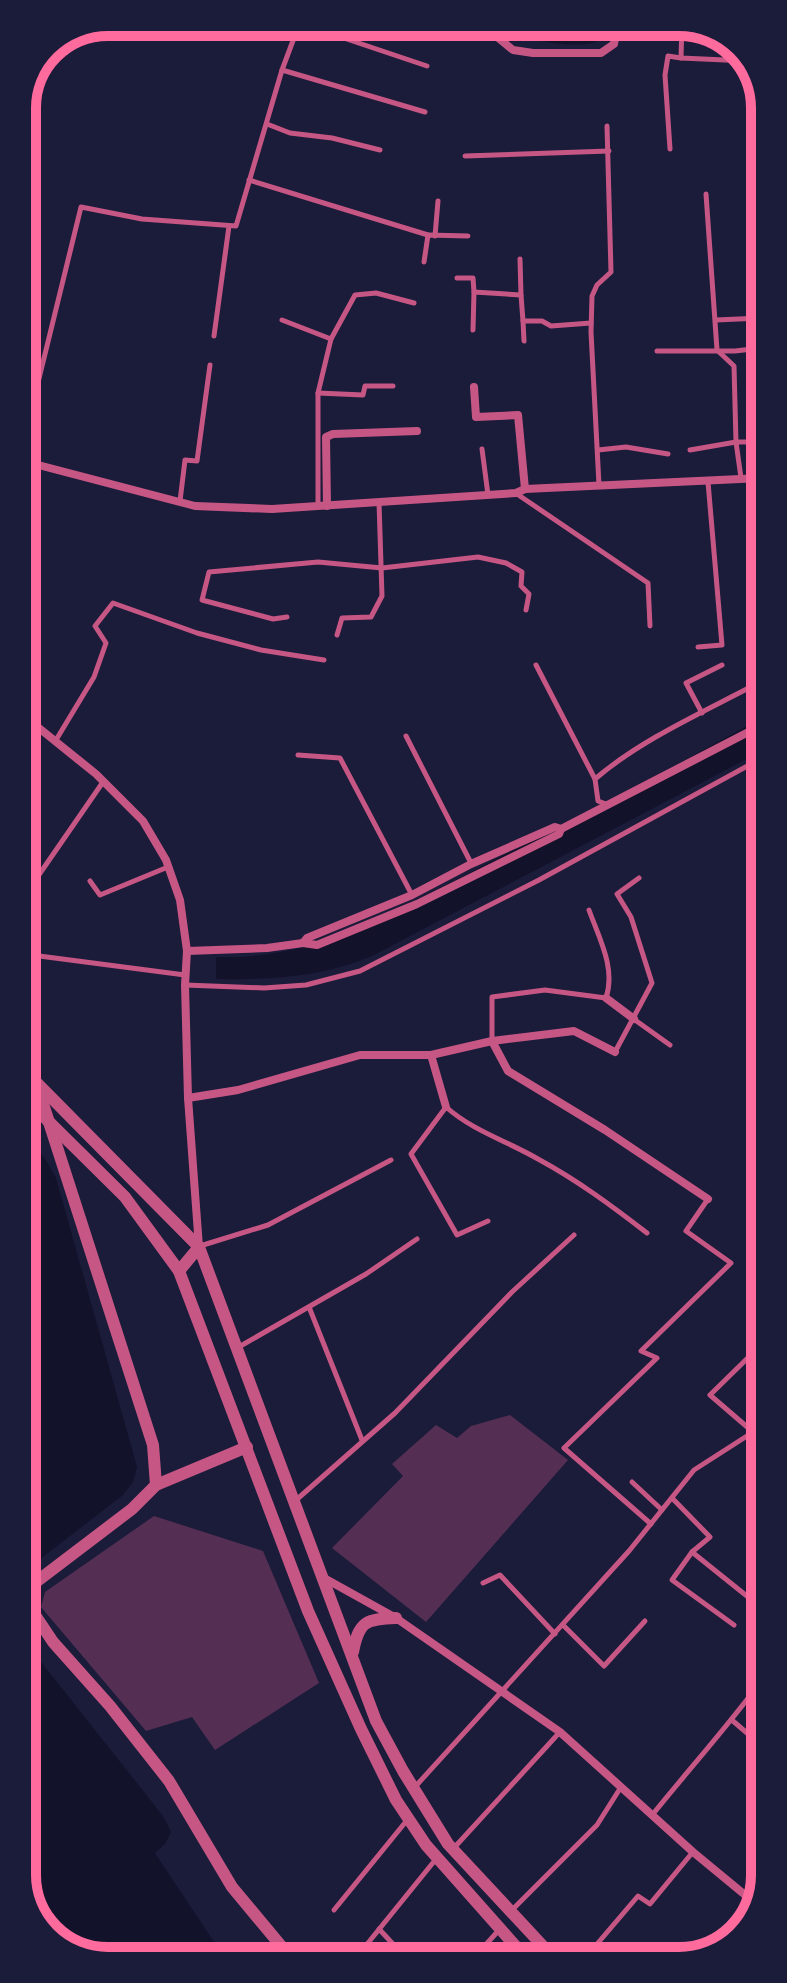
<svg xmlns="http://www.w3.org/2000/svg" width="787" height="1983" font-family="'Libre Baskerville',serif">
<rect width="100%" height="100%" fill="#1b1b3a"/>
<!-- water -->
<g fill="#12122b">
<path d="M505 22H609C607 30 603 39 595 42 582 47 545 44 532 38 523 34 514 28 505 22Z"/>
<path d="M762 718V751L372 956C324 977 268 980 216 979V957C262 959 305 948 349 935L617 797Z"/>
<path d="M25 1135 46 1160 56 1178 137 1467 133 1482 123 1495 26 1570Z"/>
<path d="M26 1643 163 1816 171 1832 165 1844 155 1853 226 1960 101 1961 55 1943 26 1903Z"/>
</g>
<!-- building -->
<g fill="#542f53">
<path d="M510 1415 568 1460 426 1622 332 1548 403 1476 392 1464 436 1425 457 1438 471 1426Z"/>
<path d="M154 1516 263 1551 319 1683 215 1750 192 1717 146 1731 41 1607 45 1592Z"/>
</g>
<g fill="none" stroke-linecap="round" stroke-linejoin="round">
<!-- service -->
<g stroke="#c65784" stroke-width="5">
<path d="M674 22 682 23 681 58 747 61"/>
<path d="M299 23 427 66"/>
<path d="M282 70 425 112"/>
<path d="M267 124 290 133 332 138 380 150"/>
<path d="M670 149 665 75 668 56 681 58"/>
<path d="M465 156 609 151"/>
<path d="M249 180 428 235"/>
<path d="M706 194 717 350 734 366 736 442 741 478"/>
<path d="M435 236 438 201"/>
<path d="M520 259 521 295"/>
<path d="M424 262 428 235 468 236"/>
<path d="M457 278H473L474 292 521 295 523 321H542L551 326 591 323"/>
<path d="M282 320 331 339"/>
<path d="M716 320 761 318"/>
<path d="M523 321 524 341"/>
<path d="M473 330 474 292"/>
<path d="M214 336 229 226"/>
<path d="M657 351H735L761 348"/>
<path d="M318 393 363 395 365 386H393"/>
<path d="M23 444 81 207 142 219 236 226 282 70 300 22"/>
<path d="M482 449 488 495"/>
<path d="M598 450 626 447 668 454"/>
<path d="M690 450 736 442H761"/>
<path d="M599 485 591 332 592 296 597 285 611 272 607 126"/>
<path d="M517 494 648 583 650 626"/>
<path d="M180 501 185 460 197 461 210 365"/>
<path d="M318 506V393L331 339 355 295 376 293 414 303"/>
<path d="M287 617 273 619 202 600 209 572 318 562 382 568 478 557 506 563 522 572 521 586 529 594 526 610"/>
<path d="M337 635 342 618 371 617 382 596 379 502"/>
<path d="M698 647 722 645 708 482"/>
<path d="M536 665 595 779"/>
<path d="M702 713 686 683 722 665"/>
<path d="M406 736 471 863"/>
<path d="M56 740 94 677 106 643 95 626 113 603 197 633 261 650 324 660"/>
<path d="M298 755 340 758 412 895"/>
<path d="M606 804 598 801 595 779C643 738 706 711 762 681"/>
<path d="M90 881 100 895 168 867"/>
<path d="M34 882 103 782"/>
<path d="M24 954 185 975"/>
<path d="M185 985 264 988 306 985 360 971 539 880 762 758"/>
<path d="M635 1020 670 1045"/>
<path d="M492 1041V997L545 990 606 998C616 968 599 938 589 910"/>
<path d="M615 1052 652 983 631 917 617 894 639 878"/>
<path d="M488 1221 457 1235 411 1154 446 1107C473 1131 507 1141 538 1159 577 1180 612 1206 647 1233"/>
<path d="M200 1246 268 1225 391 1160"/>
<path d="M309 1307 362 1440"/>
<path d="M237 1348 366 1274 417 1239"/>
<path d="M753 1432 710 1395 764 1342"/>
<path d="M632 1482 662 1510"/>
<path d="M672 1498 710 1537 692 1552 753 1601"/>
<path d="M295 1501 395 1413 512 1292 574 1235"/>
<path d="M651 1524 564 1448 657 1358 641 1351 731 1263 686 1231 708 1199"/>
<path d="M692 1552 672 1580 734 1625"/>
<path d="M483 1583 500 1575 555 1634"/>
<path d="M563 1625 604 1666 645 1621"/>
<path d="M733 1721 762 1746"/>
<path d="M414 1788 629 1551 694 1470 764 1425"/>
<path d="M653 1814C690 1768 730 1724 765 1676"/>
<path d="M453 1849 559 1733"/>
<path d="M334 1910 408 1819"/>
<path d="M511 1911 597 1825 621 1787"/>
<path d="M379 1929 407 1959"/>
<path d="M586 1957 638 1896 650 1904 692 1853"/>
<path d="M468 1958 481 1950 499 1930"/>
<path d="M355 1959 436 1859"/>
</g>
<!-- minor -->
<g stroke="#c65784" stroke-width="8">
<path d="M479 22 513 50 533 53H601L614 44 618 22"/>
<path d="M474 387 476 417 518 415 525 489"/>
<path d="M23 461 195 506 272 509 516 493 525 489 762 478"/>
<path d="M327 506 326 437 333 434 417 431"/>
<path d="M24 716 96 774 143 821 166 860 180 900 187 951 185 985 188 1098 199 1247"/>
<path d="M303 943 317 945 417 904 559 834 561 829"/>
<path d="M187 951 267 948 303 943 307 938 412 895 471 864 555 827 561 829 762 725"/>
<path d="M606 998 634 1019"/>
<path d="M492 1041 508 1071 605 1130 708 1199"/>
<path d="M431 1055 446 1107"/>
<path d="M188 1098 238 1090 360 1055H431L492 1041 574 1031 615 1052"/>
<path d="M324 1578 396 1618 560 1732 693 1852 756 1904"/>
</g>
<!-- tertiary -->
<g stroke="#c65784" stroke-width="12">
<path d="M24 1070 199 1247 376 1721 403 1771 448 1844 554 1958"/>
<path d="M37 1085 153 1445 156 1485"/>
<path d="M25 1098 125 1197 179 1271 308 1611 361 1729 396 1800 426 1845 526 1958"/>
<path d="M179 1271 199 1247"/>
<path d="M247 1447 156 1485 132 1509 36 1582 29 1606 53 1642 110 1706 169 1781 232 1887 292 1959"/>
<path d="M353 1652C359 1621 366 1619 396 1618"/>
</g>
</g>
<!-- crop -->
<path d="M0 0H787V1983H0ZM108 36H679A72 72 0 0 1 751 108V1875A72 72 0 0 1 679 1947H108A72 72 0 0 1 36 1875V108A72 72 0 0 1 108 36Z" fill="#1b1b3a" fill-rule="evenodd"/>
<path fill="none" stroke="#ff6b9d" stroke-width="10" d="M108 36H679A72 72 0 0 1 751 108V1875A72 72 0 0 1 679 1947H108A72 72 0 0 1 36 1875V108A72 72 0 0 1 108 36Z"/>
</svg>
